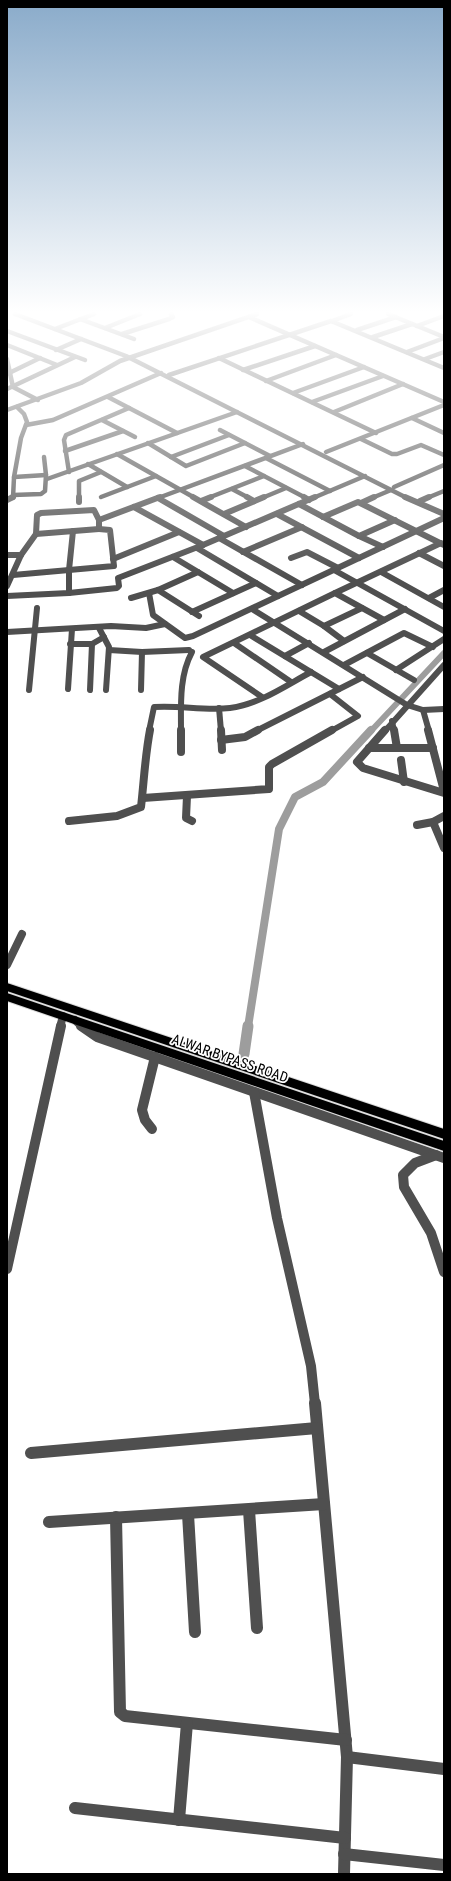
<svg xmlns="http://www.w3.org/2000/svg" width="451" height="1881" font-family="'Roboto Condensed',sans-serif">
<rect width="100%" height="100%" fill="#fff"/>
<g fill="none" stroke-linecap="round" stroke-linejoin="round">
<!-- canal-far2 -->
<path stroke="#9d9d9d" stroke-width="6" d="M371 731 444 653"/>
<!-- canal-far1 -->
<path stroke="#9d9d9d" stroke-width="8" d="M248 1027 279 829 295 797 323 782 371 730"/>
<!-- canal -->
<path stroke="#9d9d9d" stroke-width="11" d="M244 1054 248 1026"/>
<defs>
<g id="primary">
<path d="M7 983 444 1129V1139L7 991Z"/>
<path d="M7 993 444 1141V1151L7 1001Z"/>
</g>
</defs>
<!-- primary casing -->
<use href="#primary" stroke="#dbdbdb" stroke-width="2"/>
<!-- minor-far4 -->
<g stroke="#4f4f4f" stroke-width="4.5">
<path d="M15 314 126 356 407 498"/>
<path d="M388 314 444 337"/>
<path d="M249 317 444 402"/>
<path d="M80 319 134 339"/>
<path d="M332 321 351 314"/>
<path d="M417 326 444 316"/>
<path d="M105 328 140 314"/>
<path d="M55 329 94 314"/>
<path d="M357 330 396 317"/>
<path d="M7 331 85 360"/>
<path d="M122 334 169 319 173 317 171 314"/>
<path d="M373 337 412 324"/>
<path d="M7 345 57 365"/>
<path d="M56 350 81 339"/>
<path d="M407 352 444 338"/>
<path d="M219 358 376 433"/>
<path d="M7 359 13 387 38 400"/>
<path d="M425 359 444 352"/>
<path d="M243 370 315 346"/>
<path d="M7 374 40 358"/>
<path d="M169 375 331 321 444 368"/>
<path d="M266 381 336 355"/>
<path d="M7 389 75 357"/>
<path d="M293 393 364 367"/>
<path d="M108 397 177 433"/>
<path d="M312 402 383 376"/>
<path d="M334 412 403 384"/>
<path d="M412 418 444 433"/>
<path d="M102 420 135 437"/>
<path d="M26 425 53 420 161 373"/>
<path d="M220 430 270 456"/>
<path d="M361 439 392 454H397L421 445 444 455"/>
<path d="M148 443 186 466 245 443"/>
<path d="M65 451 123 431"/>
<path d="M326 452 444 405"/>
<path d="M117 454 195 498"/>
<path d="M171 457 229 435"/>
<path d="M266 458 330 491"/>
<path d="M88 464 127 487"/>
<path d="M245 466 306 498"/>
<path d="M69 472 64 440 66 435 129 408"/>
<path d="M14 477 46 475"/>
<path d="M47 479 237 412"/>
<path d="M394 487 444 465"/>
<path d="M232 489 249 498"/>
<path d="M13 495 41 494 45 491 46 475 44 457"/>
<path d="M101 497 156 476"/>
<path d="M13 498 14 477 21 438 27 422 24 414 17 407"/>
<path d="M79 498V481L101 472"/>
<path d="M158 498 303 444"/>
<path d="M208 498 264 476"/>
<path d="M262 498 286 488"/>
<path d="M313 498 365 476"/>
<path d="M372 498 391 490"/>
<path d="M427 498 444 491"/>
</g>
<!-- minor-far3 -->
<g stroke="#4f4f4f" stroke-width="6">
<path d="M79 497V502"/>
<path d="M193 497 246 527"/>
<path d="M247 497 254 501"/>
<path d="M304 497 309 500"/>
<path d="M405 497 444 514"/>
<path d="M158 498 224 536"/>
<path d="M7 500 13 497"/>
<path d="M201 501 211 497"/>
<path d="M420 501 429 497"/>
<path d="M361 503 374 497"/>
<path d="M299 504 359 536 395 520"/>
<path d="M134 507 203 545"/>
<path d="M94 510 99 520V529L36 534 37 515 41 513Z"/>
<path d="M224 514 264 497"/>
<path d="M277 514 359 558"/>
<path d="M323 517 358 502 444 545"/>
<path d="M99 520 160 497"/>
<path d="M359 536 383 547"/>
<path d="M219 538 302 585"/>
<path d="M197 548 278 596"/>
<path d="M243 552 302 527"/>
<path d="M419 553 444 566"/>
<path d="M7 555H21"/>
<path d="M173 557 233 593"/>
<path d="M291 558 307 552 338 568"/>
<path d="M113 559 179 532"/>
<path d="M334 570 444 631"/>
<path d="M381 572 444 607"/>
<path d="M13 575 114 566 110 530 99 529"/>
<path d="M7 586 21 555 36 534"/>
<path d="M158 590 199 616"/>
<path d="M69 593V570L73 531"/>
<path d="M149 593 153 615 185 638 193 636 444 518"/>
<path d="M335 593 441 543"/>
<path d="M7 596 69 593 117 588 119 586 118 578 203 545 315 497"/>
<path d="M131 598 158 590 198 572"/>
<path d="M429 598 444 590"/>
<path d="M252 609 407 705 423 710 429 731"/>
<path d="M299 611 324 626 362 608"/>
<path d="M192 612 256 583"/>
<path d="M324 626 344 641"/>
<path d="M99 628 109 647 106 690"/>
<path d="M7 632 111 626 146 628 165 624"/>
<path d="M250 635 339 689"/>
<path d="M234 643 291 682"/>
<path d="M70 644H92"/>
<path d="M109 650 142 652 189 650"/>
<path d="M324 652 405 609"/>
<path d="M367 653 414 680"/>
<path d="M285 656 309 643"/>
<path d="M344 665 404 633 433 647"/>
<path d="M396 670 444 639"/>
<path d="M68 689 72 629"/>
<path d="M29 690 37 608"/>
<path d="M90 690 92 644 104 637"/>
<path d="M141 690 142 652"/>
<path d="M330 694 358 716 331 731"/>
<path d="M262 697 203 657 335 593 384 620"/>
<path d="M219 708 221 731"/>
<path d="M423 710 444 709"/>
<path d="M392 721 394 731"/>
<path d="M149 731 154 707C179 705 205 711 230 708 260 704 285 686 311 672"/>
<path d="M181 731C181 705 179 676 192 652"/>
<path d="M256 731 363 677"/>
<path d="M385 731 444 665"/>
</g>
<!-- minor-far2 -->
<g stroke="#4f4f4f" stroke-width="8">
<path d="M181 730V752"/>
<path d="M221 730 222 750"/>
<path d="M385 730 357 762 363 768 444 793"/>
<path d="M394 730 397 748"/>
<path d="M428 730 444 791"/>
<path d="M221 740 245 737 258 730"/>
<path d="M369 748H433"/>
<path d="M401 760 404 782"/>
<path d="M187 796 186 818 192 821"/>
<path d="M143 798 269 789V767L272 764 332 730"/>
<path d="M69 821 117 816 141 807C144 781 145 756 150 730"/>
<path d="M433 822 444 848"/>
<path d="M417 825 433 822 444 816"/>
<path d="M7 965 22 934"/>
<path d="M75 1020 82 1027"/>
<path d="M60 1027 63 1016"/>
</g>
<!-- minor-far1 -->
<g stroke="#4f4f4f" stroke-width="10">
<path d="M81 1026 97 1037 444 1158"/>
<path d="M254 1092 277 1218 311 1366 315 1404"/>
<path d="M152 1129 145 1120 142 1110 155 1057"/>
<path d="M436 1155 415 1163 403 1175 404 1187 431 1233 444 1272"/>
<path d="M7 1269 61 1026"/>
</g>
<!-- minor -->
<g stroke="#4f4f4f" stroke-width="12">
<path d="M315 1403 347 1757 344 1874"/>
<path d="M31 1453 317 1428"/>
<path d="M249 1510 257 1628"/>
<path d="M188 1514 195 1632"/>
<path d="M116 1517 120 1712 125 1716 346 1740"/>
<path d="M49 1522 324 1504"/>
<path d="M347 1757 444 1769"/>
<path d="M75 1808 345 1838"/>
<path d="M179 1820 187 1723"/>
<path d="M344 1854 444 1865"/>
</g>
<!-- tertiary -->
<path stroke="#4f4f4f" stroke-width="4.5" d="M7 410 81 383 120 361 257 314"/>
<!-- primary -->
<use href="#primary" fill="#000" fill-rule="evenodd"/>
</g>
<!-- sky -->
<linearGradient id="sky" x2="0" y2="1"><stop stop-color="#8aabca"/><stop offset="0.54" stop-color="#fff"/><stop offset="1" stop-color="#fff" stop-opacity="0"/></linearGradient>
<rect width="451" height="577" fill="url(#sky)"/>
<g text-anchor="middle" stroke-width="3.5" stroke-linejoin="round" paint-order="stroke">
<!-- street labels -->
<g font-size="14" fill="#000" stroke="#fff">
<text transform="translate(230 1058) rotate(19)" y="5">ALWAR BYPASS ROAD</text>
</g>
</g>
<!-- border -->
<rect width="451" height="1881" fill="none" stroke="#000000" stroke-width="16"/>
</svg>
